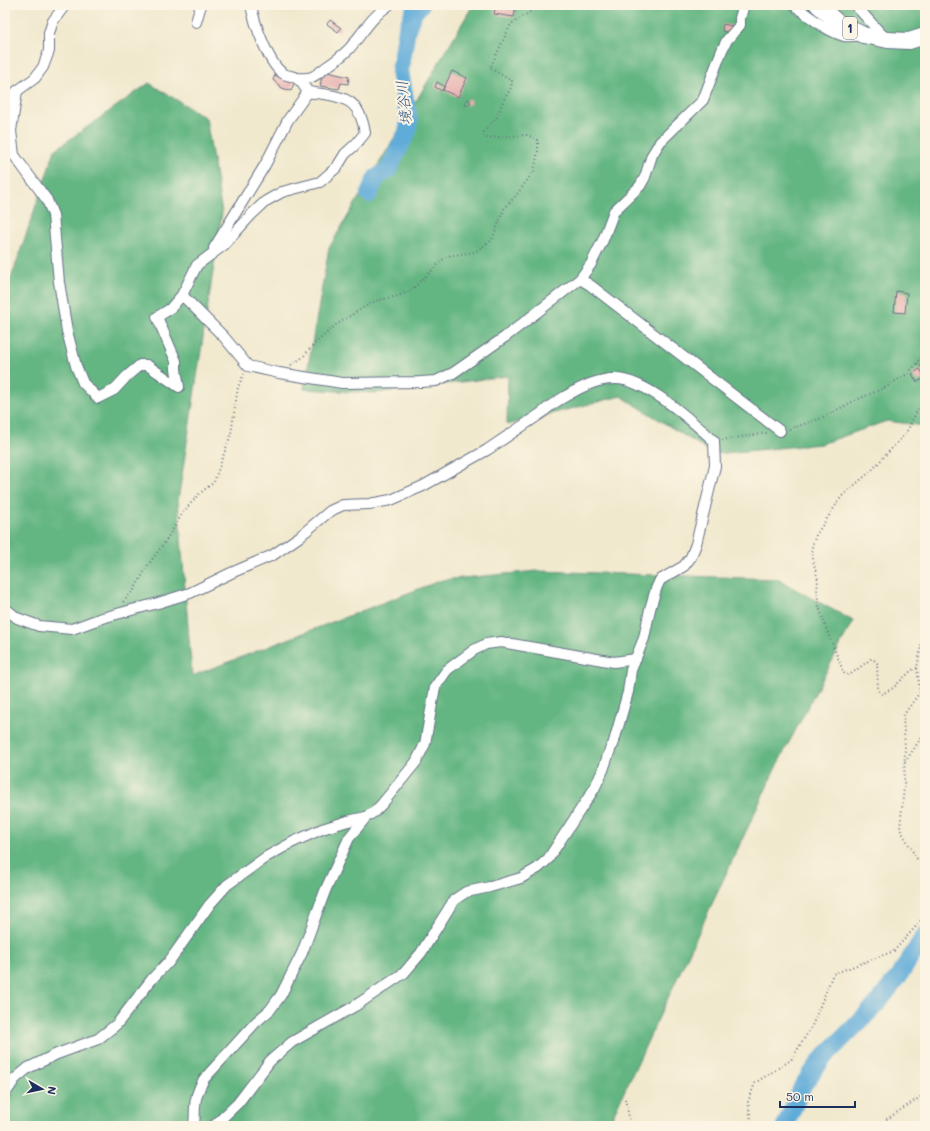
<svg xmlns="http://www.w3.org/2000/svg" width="930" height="1131" font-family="Mali,'Klee One',sans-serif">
<rect width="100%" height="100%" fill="#fcf5e5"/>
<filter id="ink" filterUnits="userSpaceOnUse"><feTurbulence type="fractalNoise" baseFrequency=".025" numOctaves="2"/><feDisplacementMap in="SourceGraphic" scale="8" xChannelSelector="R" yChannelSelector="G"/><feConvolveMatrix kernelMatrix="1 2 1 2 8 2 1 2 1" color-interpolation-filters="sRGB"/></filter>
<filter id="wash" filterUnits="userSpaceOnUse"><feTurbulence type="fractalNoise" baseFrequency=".012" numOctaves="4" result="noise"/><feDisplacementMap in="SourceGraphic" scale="16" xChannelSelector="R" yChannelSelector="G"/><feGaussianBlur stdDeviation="0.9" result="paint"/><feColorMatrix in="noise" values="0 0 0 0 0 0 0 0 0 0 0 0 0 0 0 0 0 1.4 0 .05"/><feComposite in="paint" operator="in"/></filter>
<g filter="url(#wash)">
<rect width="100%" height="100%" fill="#f1e9ce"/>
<!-- forest -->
<g fill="#64b682" stroke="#407270">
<path d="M473 5H925V426L887 421 821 444 714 454 621 396 507 425 508 376 375 393 304 389 329 248Z"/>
<path d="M149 83 206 118 222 213 178 501 192 676 442 580 537 571 777 579 853 621 776 767 608 1126H5V296L55 150Z"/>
</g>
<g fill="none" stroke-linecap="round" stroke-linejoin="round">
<!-- river -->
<g stroke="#61acd9" stroke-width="18">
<path d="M369 194 376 178 388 170 407 133 409 121 400 71 407 29 413 13 421 5"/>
<path d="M785 1126 803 1085 823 1058 876 1005 899 976 925 935"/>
</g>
</g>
<g id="blocks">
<!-- building -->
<g fill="#e7b0af">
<path d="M496 5H516L514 17 494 14Z"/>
<path d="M330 20 341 28 338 32 327 24Z"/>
<path d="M723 24 732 26 731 33 722 31Z"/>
<path d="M452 71 467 78 458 97 443 90Z"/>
<path d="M327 72 349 77 348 84 341 83 339 89 320 86 322 76Z"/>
<path d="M275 75 285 80 286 78 295 81 291 91 282 88 273 80Z"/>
<path d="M437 82 444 86 442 91 435 87Z"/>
<path d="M469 99 471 103 466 106 465 101Z"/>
<path d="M896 291 907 293 905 313 894 312Z"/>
<path d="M920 369 925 378 917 382 912 374Z"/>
</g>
</g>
</g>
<g filter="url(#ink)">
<use href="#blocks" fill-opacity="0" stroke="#667085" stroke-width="1"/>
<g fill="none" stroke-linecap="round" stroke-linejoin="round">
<defs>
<g id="minor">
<path d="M794 5C809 16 826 31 844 36 849 37 855 35 860 36"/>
<path d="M855 5 886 39"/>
<path d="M196 22 201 5"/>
<path d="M297 78C313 79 313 77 325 68 334 62 342 56 349 49 362 34 372 16 389 5"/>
<path d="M17 91 11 131 14 155 47 200 53 215 59 282 67 331 76 366 83 383 98 398 114 390 127 376 140 365H147L179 387 176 369V361L157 317 170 309 182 295 224 337 248 366 279 373 342 383 421 382 436 381 453 373 505 337 580 279 591 264 603 240 614 211 640 186 645 177 652 155 660 142 703 100 722 50 727 40 740 25V18L744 5"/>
<path d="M5 105 17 91 35 78 43 67 49 51V33L53 21 65 5"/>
<path d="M214 248 265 165 288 120 308 92C305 88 301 80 296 78 293 76 288 76 284 74 269 66 254 22 251 5"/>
<path d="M580 279 590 285 780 431"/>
<path d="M182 295 197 265 224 245 252 214 266 201 282 192 320 182 337 167 345 154 356 144 365 133C359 95 341 97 308 92"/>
<path d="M5 608 17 618 39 626 72 629 102 618 158 603 190 593 231 573 273 555 299 537 330 511 343 505 369 504 391 500 423 486 487 450 543 412C551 404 561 399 571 393 584 386 598 379 614 379 645 378 692 421 714 441L715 466 696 544 691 557 684 566 660 580 656 589 650 609 644 638 631 670 628 692 613 745 611 747 603 770 594 789 548 859 538 868 521 878 490 887 466 892 454 900 421 953 404 973 355 1006 292 1042 270 1061 238 1103 215 1125 212 1126"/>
<path d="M5 1094 15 1079 28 1068 57 1054 98 1039 117 1024 152 979 166 964 168 963 210 904 227 885 266 857 293 842 322 829 348 821 366 817"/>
<path d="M193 1126C196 1119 194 1114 195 1107 195 1097 199 1088 204 1079L256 1022 270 1010 281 995 302 953 325 891 349 838 366 817 374 812 382 804 416 762 425 744 435 687 447 670 474 650 486 644 501 642 614 662 636 659"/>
</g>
<path id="primary" d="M818 5 837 22 863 35 888 40 909 41 925 36"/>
</defs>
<!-- minor casing -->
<use href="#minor" stroke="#667085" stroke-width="12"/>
<!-- primary casing -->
<use href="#primary" stroke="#667085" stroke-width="18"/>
<!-- path -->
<g stroke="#667085" stroke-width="2" stroke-dasharray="1 3" stroke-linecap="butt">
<path d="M917 363 925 370"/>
<path d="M291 365 303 357 314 344 336 325 356 312 375 301 398 296 410 291 447 256 475 252 492 240 504 209 518 193 534 171 538 151V140L527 135 485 138 483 133 497 117 503 101 511 88 512 81 490 68 511 24 541 5"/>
<path d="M789 429 819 419 854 401 884 388 909 373 925 352"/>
<path d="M722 440 767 433"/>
<path d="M925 538 923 566 925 576"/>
<path d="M123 602 134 590 148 565 165 542 184 511 199 494 214 482 231 434 238 387 244 374"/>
<path d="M925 625 917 668 920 692 903 716 905 748 904 787 900 829 917 859 925 863"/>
<path d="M917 668 912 670 893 688 882 694 878 690 877 663 874 660 871 659 851 674 847 675 844 673 827 631 819 607 817 592 818 580 813 560 812 546 816 535 842 496 871 471 906 433 925 395"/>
<path d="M905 762 925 732"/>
<path d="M625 1099 631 1126"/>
<path d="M752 1126 748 1102 755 1083 791 1060 812 1026 833 974 894 951 919 923 925 913"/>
<path d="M882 1126 887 1119 925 1094"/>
</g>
<!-- minor -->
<use href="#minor" stroke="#fff" stroke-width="10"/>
<!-- primary -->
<use href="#primary" stroke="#fff" stroke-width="16"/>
</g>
</g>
<g text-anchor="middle" stroke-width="4" stroke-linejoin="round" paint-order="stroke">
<!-- shield labels -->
<rect fill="#fcf5e5" stroke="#5e6a86" stroke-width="1" x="843" y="17" width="14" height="22" rx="3"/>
<g font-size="13" font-weight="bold" fill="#1b2f5e">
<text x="850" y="33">1</text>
</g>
<!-- water labels -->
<g font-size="15" font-style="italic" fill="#305483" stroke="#fcf5e5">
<text transform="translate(404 103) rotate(-96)" y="5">境谷川</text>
</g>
</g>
<!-- margin -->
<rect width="930" height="1131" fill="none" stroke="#fcf5e5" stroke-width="20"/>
<!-- north arrow -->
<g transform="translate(42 1089) rotate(99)" stroke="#fcf5e5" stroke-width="3" paint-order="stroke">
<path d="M0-3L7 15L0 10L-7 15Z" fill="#1b2f5e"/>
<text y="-6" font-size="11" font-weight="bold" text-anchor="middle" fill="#1b2f5e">N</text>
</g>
<!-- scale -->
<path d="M780 1101v6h75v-6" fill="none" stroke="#1b2f5e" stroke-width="2"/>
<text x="786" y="1101" font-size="12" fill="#1b2f5e" stroke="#fcf5e5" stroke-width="3" paint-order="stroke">50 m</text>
</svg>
